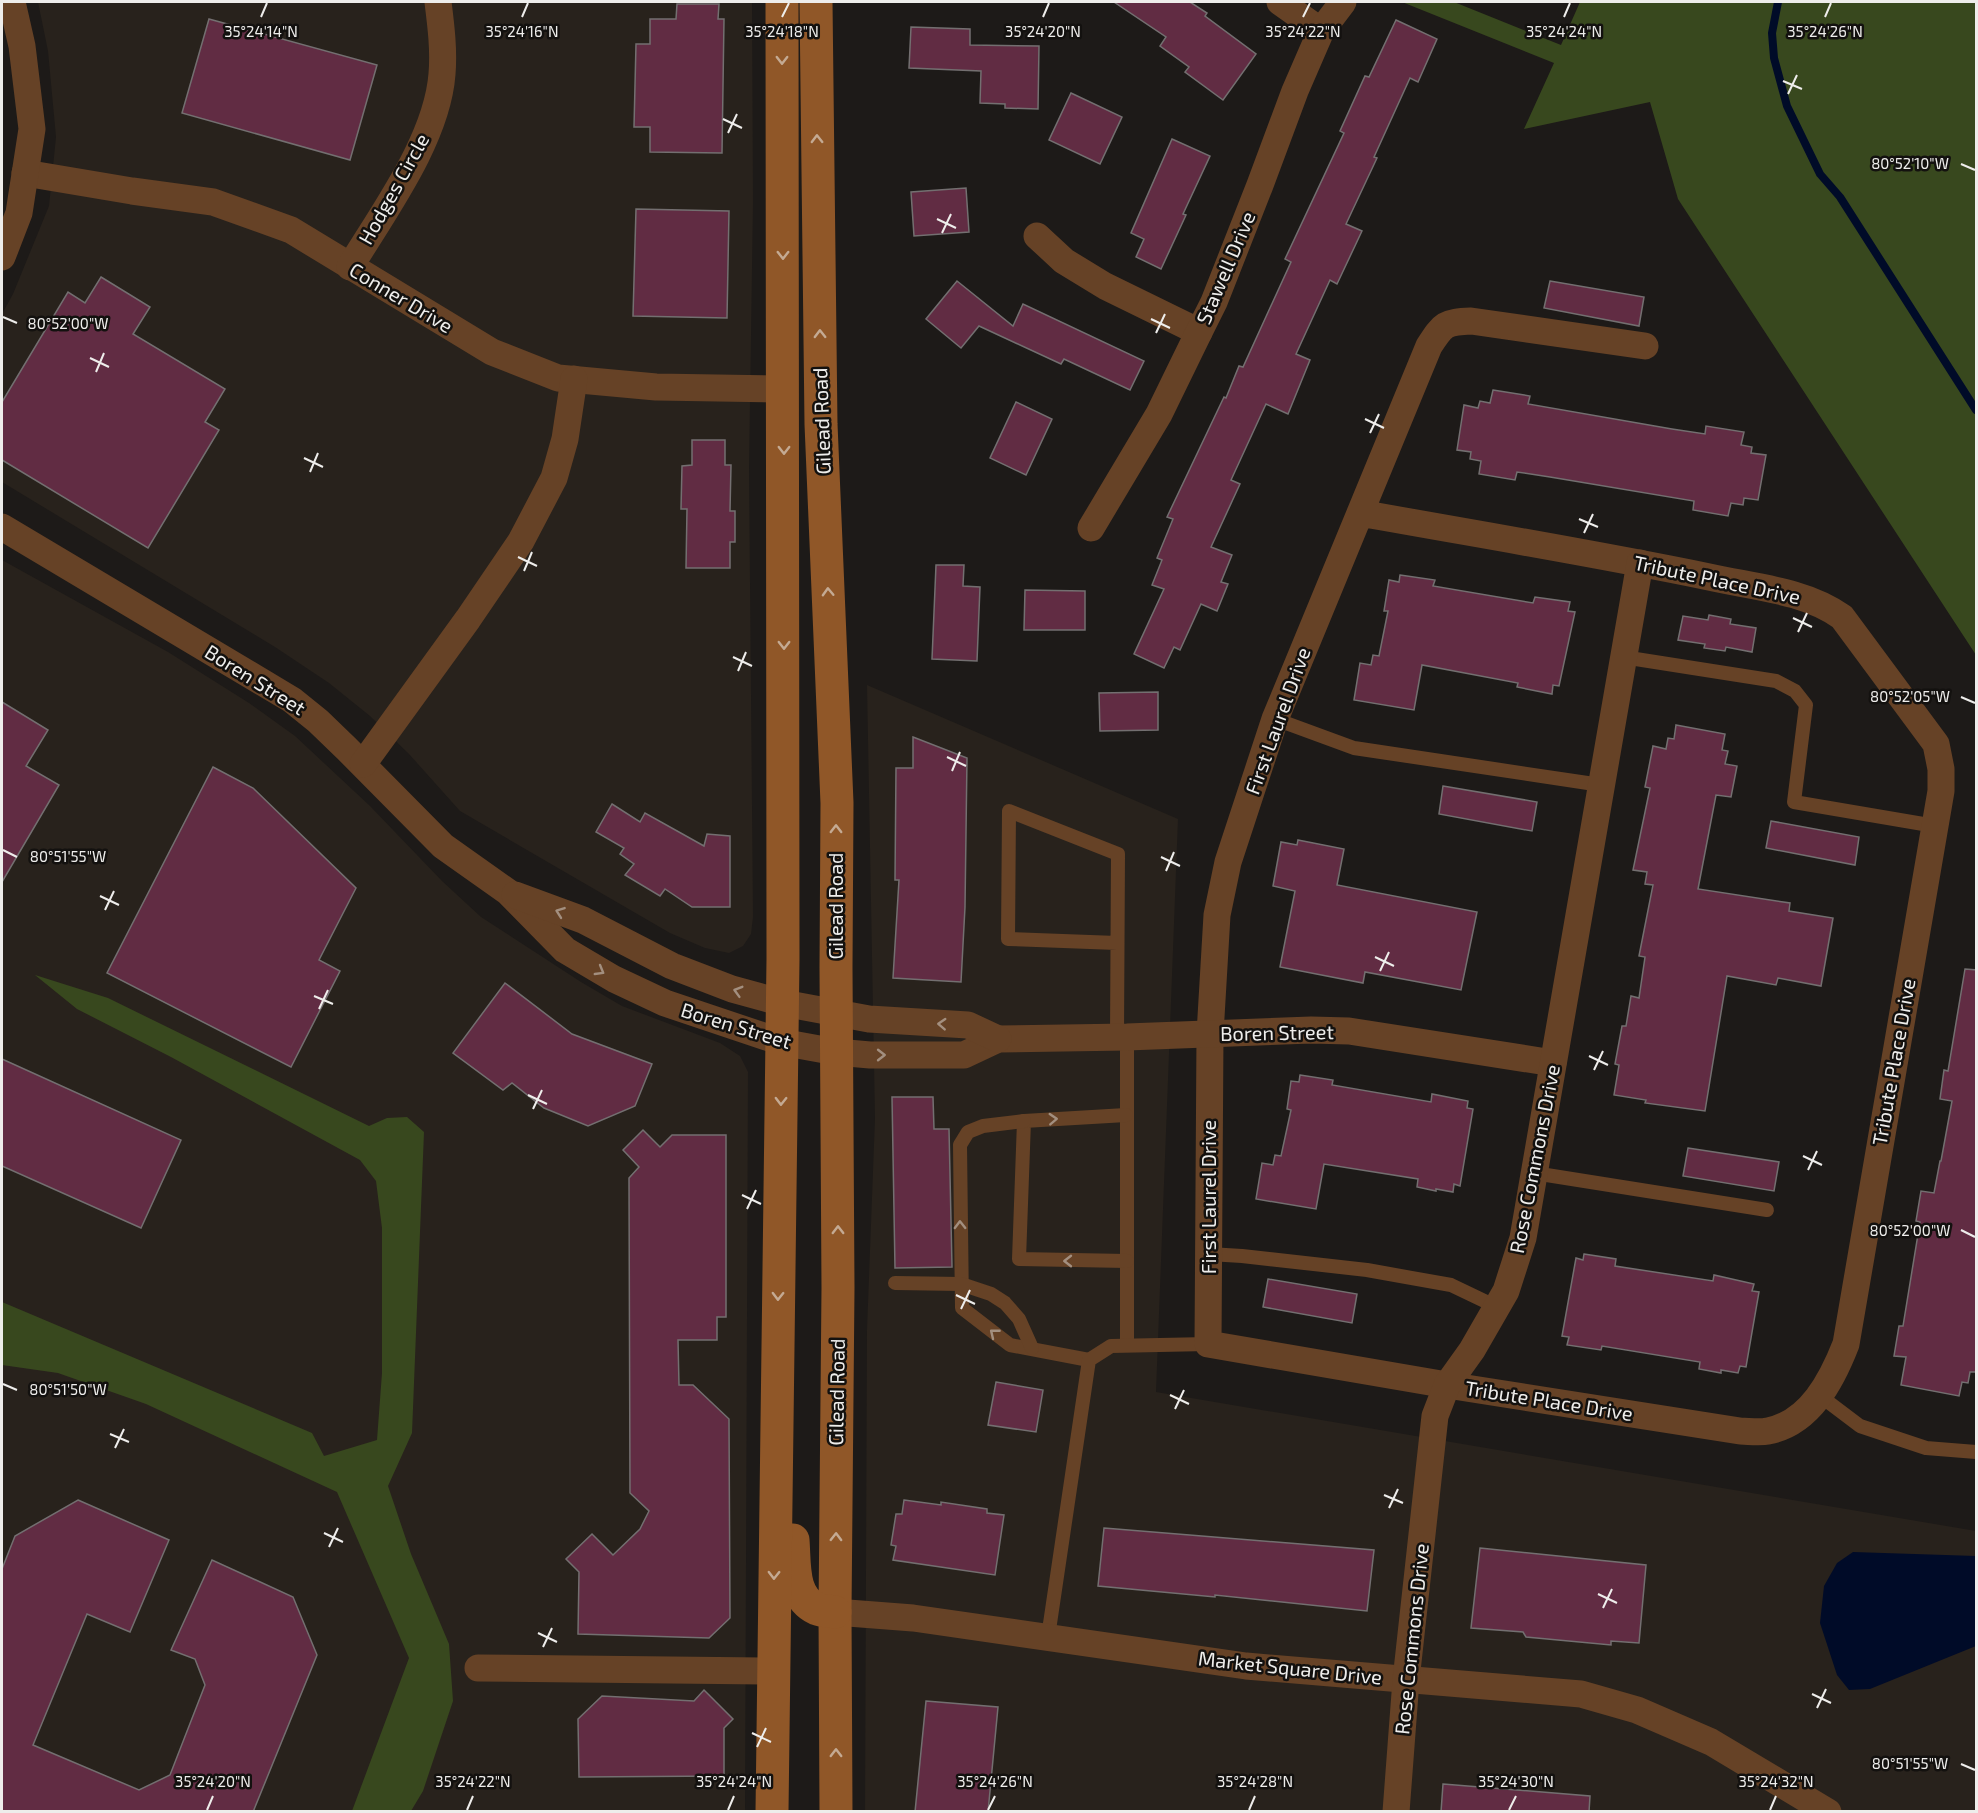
<svg xmlns="http://www.w3.org/2000/svg" width="1978" height="1813" font-family="'Exo 2',sans-serif">
<rect width="100%" height="100%" fill="#1d1a18"/>
<!-- built -->
<g fill="#28221c">
<path d="M38 2H752L753 202 749 470 753 917 751 934 743 946 729 953 705 948 670 933 460 811 409 754 370 716 329 683 275 647 2 482V314L13 294 49 206 56 137 48 51Z"/>
<path d="M2 560 168 652 249 703 295 736 370 806 442 881 481 917 581 982 622 1006 720 1043 740 1056 748 1072 745 1811H2Z"/>
<path d="M867 685 1178 819 1156 1392 1976 1531V1811L865 1812 867 1330 875 1118Z"/>
</g>
<!-- green -->
<g fill="#38481e">
<path d="M1402 2H1454L1561 45 1580 2H1976V655L1678 199 1650 102 1524 129 1554 63Z"/>
<path d="M35 975 108 998 369 1126 387 1118 407 1117 424 1132 412 1433 388 1486 411 1554 449 1644 453 1701 423 1791 411 1811H352L409 1658 337 1492 146 1404 58 1373 2 1365V1302L312 1433 324 1456 377 1440 382 1373V1228L376 1181 360 1160 171 1057 77 1009Z"/>
</g>
<!-- water -->
<path fill="#000b28" d="M1853 1552 1976 1556V1646L1870 1689 1849 1690 1837 1675 1820 1623 1824 1586 1837 1563Z"/>
<g fill="none" stroke-linecap="round" stroke-linejoin="round">
<!-- stream -->
<path stroke="#000b28" stroke-width="8" d="M1778 2 1772 33 1774 58 1787 106 1820 174 1840 197 1976 410"/>
</g>
<!-- building -->
<g fill="#612c43" stroke="#736f70" stroke-width="1.5">
<path d="M1114 2H1190L1207 13 1205 16 1256 54 1223 100 1185 72 1189 67 1160 46 1166 37Z"/>
<path d="M677 4H719L718 19H724L722 153 650 152V127H634L636 44H650V19H676Z"/>
<path d="M209 19 377 65 350 160 182 113Z"/>
<path d="M1396 20 1437 39 1418 82 1410 78 1374 157 1377 158 1346 224 1362 231 1337 284 1330 280 1296 354 1310 360 1288 414 1266 404 1231 480 1240 484 1211 547 1232 555 1221 582 1228 584 1217 611 1201 604 1180 650 1174 647 1164 668 1134 654 1164 589 1152 585 1162 560 1157 558 1173 519 1167 517 1224 397 1226 398 1239 366 1243 367 1291 262 1285 259 1344 133 1340 131 1365 76 1369 77Z"/>
<path d="M911 27 970 29V45L1039 46 1038 109 1005 108V104L980 103 981 71 909 68Z"/>
<path d="M1071 93 1122 117 1100 164 1049 140Z"/>
<path d="M1172 139 1210 156 1183 214 1186 215 1161 269 1136 257 1144 239 1131 233Z"/>
<path d="M966 188 969 232 914 236 911 192Z"/>
<path d="M636 209 729 211 727 318 633 316Z"/>
<path d="M101 277 150 307 133 334 225 389 205 422 219 430 148 548 2 460V402L68 292 85 303Z"/>
<path d="M957 281 1013 326 1023 304 1144 361 1130 390 1064 359 1061 364 979 326 961 348 926 319Z"/>
<path d="M1550 281 1644 297 1639 326 1544 308Z"/>
<path d="M1493 390 1530 396 1528 404 1672 429 1705 434 1706 426 1744 432 1741 445 1752 447 1751 453 1766 455 1758 500 1744 498 1743 505 1731 503 1728 516 1693 510 1694 501 1550 477 1517 472 1515 480 1479 474 1481 461 1470 459 1471 452 1457 450 1464 405 1478 408 1480 401 1490 403Z"/>
<path d="M1016 402 1052 419 1026 475 990 458Z"/>
<path d="M692 440H725V465H731L730 511H735V542H730V568H686L687 509H681L682 466 692 465Z"/>
<path d="M936 565H964L963 586 980 587 977 661 932 659Z"/>
<path d="M1400 575 1435 580 1433 586 1533 603 1535 597 1570 602 1568 611 1575 612 1559 686 1553 685 1552 694 1517 687 1518 683 1422 665 1414 710 1354 700 1360 663 1371 665 1373 655 1379 656 1388 611H1384L1389 580 1399 582Z"/>
<path d="M1025 590 1085 591V630H1024Z"/>
<path d="M1709 615 1731 619 1730 624 1756 628 1752 652 1726 647 1725 651 1704 648 1705 644 1678 640 1683 616 1708 620Z"/>
<path d="M1158 692V730L1100 731 1099 693Z"/>
<path d="M2 702 48 730 26 766 59 785 2 882Z"/>
<path d="M1676 725 1725 734 1722 750 1728 751 1725 764 1737 766 1731 797 1716 795 1698 889 1790 903 1789 911 1833 918 1821 986 1778 978 1776 985 1727 976 1705 1111 1645 1103 1646 1100 1614 1095 1619 1065 1615 1064 1622 1026H1626L1631 996 1639 998 1645 957 1639 956 1653 885 1645 884 1647 872 1633 870 1650 788 1645 787 1653 746 1666 749 1668 738 1674 739Z"/>
<path d="M913 737 967 758 965 907 961 982 893 978 899 880H895L896 768H913Z"/>
<path d="M213 767 253 788 356 888 319 960 340 971 291 1067 107 973Z"/>
<path d="M1443 786 1537 802 1532 831 1439 814Z"/>
<path d="M612 804 640 822 645 813 704 846 707 834 730 836V907H692L665 889 660 896 625 875 634 864 620 854 624 848 596 832Z"/>
<path d="M1771 821 1859 837 1855 865 1766 848Z"/>
<path d="M1298 840 1344 849 1337 885 1477 912 1461 990 1365 972 1363 983 1280 967 1295 891 1273 886 1281 842 1297 845Z"/>
<path d="M1965 969 1977 970V1372H1970L1968 1383 1962 1382 1959 1396 1901 1385 1906 1357 1894 1356 1899 1326H1903L1920 1222 1916 1221 1921 1191 1934 1193 1940 1161H1941L1952 1101 1940 1099 1944 1070 1948 1071Z"/>
<path d="M505 983 572 1034 652 1064 635 1106 588 1126 544 1108 512 1083 503 1090 453 1053Z"/>
<path d="M2 1059 181 1140 141 1228 2 1166Z"/>
<path d="M1300 1075 1333 1080 1332 1085 1431 1102 1432 1094 1468 1101 1467 1108 1473 1109 1460 1186 1454 1184 1453 1192 1436 1189V1191L1417 1187 1418 1179 1324 1164 1316 1209 1256 1199 1262 1163 1273 1165 1275 1155 1281 1156 1291 1110 1287 1109 1291 1081 1299 1082Z"/>
<path d="M892 1097H933L934 1129H949L952 1267 895 1268Z"/>
<path d="M643 1130 660 1147 672 1135H726V1317H717V1340H678L679 1385H693L729 1419 730 1618 709 1638 578 1634 579 1572 566 1559 592 1534 613 1555 640 1529 649 1511 630 1493 629 1178 639 1167 623 1150Z"/>
<path d="M1688 1148 1779 1162 1774 1191 1683 1176Z"/>
<path d="M1584 1254 1616 1259 1615 1266 1713 1281 1714 1275 1754 1284 1752 1291 1759 1292 1746 1367 1740 1366 1738 1373 1721 1370V1373L1699 1369 1700 1362 1602 1346 1601 1350 1567 1345 1569 1337 1562 1336 1576 1258 1583 1260Z"/>
<path d="M1268 1279 1357 1294 1352 1323 1263 1307Z"/>
<path d="M996 1382 1043 1390 1036 1432 988 1425Z"/>
<path d="M78 1500 169 1540 130 1632 87 1614 33 1745 139 1790 170 1775 205 1685 195 1659 171 1650 212 1560 293 1597 317 1655 253 1812H2V1569L15 1536Z"/>
<path d="M904 1500 941 1505V1502L987 1509V1513L1004 1515 995 1575 893 1560 896 1546 891 1545 896 1514H902Z"/>
<path d="M1104 1528 1374 1550 1367 1611 1215 1595V1597L1098 1586Z"/>
<path d="M1480 1548 1646 1565 1639 1643 1611 1641V1645L1526 1637 1523 1632 1471 1628Z"/>
<path d="M704 1690 733 1719 724 1728V1776L579 1777 578 1719 602 1696 694 1701Z"/>
<path d="M926 1701 998 1707 988 1812H915Z"/>
<path d="M1443 1784 1590 1796 1589 1812H1441Z"/>
</g>
<g fill="none" stroke-linecap="round" stroke-linejoin="round">
<!-- service -->
<g stroke="#664226" stroke-width="14">
<path d="M1623 657 1776 681 1795 691 1806 705 1794 802 1935 826"/>
<path d="M1275 719 1354 748 1601 785"/>
<path d="M1117 1037 1118 854 1009 811 1008 939 1117 943"/>
<path d="M1127 1037V1345"/>
<path d="M1126 1115 1024 1121 1019 1259 1127 1261"/>
<path d="M1024 1121 983 1126 968 1132 960 1145 962 1308 1010 1345 1089 1360"/>
<path d="M1534 1173 1767 1210"/>
<path d="M1209 1254 1242 1256 1367 1270 1451 1285 1497 1307"/>
<path d="M895 1283 961 1284 991 1294 1005 1303 1019 1319 1032 1348"/>
<path d="M1819 1395 1860 1426 1926 1448 1976 1452"/>
<path d="M1048 1637 1089 1360 1111 1346 1208 1344"/>
</g>
<!-- minor -->
<g stroke="#664226" stroke-width="27">
<path d="M1280 2 1321 31"/>
<path d="M25 173 132 191 213 202 291 230 492 352 558 378 656 387 784 389"/>
<path d="M1037 236 1064 261 1105 286 1199 332"/>
<path d="M2 257 19 213 32 129 22 46 12 2"/>
<path d="M350 267C383 212 437 140 442 74 444 50 441 26 438 2"/>
<path d="M1360 513C1476 534 1593 553 1709 577 1753 587 1804 590 1842 617L1936 744 1941 769V791L1846 1344C1832 1380 1810 1423 1768 1431 1759 1433 1748 1431 1740 1431L1447 1385 1208 1344 1210 1034 1217 915 1228 862 1275 719 1429 346C1443 324 1445 322 1471 321L1645 346"/>
<path d="M2 527 292 700 318 721 347 749 443 846 508 892 565 950 614 979 665 1003 781 1042 836 1052 870 1055H964L998 1039 1127 1037 1311 1030 1349 1031 1553 1063"/>
<path d="M1091 528 1159 414 1199 332 1214 302 1260 185 1295 91 1321 31 1343 2"/>
<path d="M363 764 468 619 521 541 554 478 565 439 574 379"/>
<path d="M515 895 583 920 672 966 732 989 783 1003 869 1019 968 1025 998 1039"/>
<path d="M835 1612 913 1618 1246 1666 1581 1694 1637 1710 1711 1742 1828 1812"/>
<path d="M478 1668 773 1671"/>
<path d="M1396 1812 1406 1680 1435 1416 1447 1385 1472 1350 1506 1291 1523 1238 1640 563"/>
</g>
<!-- secondary -->
<g stroke="#905728" stroke-width="33">
<path d="M816 2 821 424 837 803 836 967 838 1288 835 1612 836 1812"/>
<path d="M793 1540C795 1564 791 1597 817 1609 822 1611 829 1611 835 1612"/>
<path d="M772 1812 783 959 782 2"/>
</g>
</g>
<!-- one-way arrows -->
<defs><path id="oneway-chevron" d="M-2-3.5L2.5 0L-2 3.5" fill="none" stroke-width="1.6" stroke-linecap="round" stroke-linejoin="round" transform="scale(1.5)"/></defs>
<g stroke="#c4aa93">
<use href="#oneway-chevron" transform="translate(782 60) rotate(90)"/>
<use href="#oneway-chevron" transform="translate(817 139) rotate(-91)"/>
<use href="#oneway-chevron" transform="translate(783 255) rotate(90)"/>
<use href="#oneway-chevron" transform="translate(820 334) rotate(-91)"/>
<use href="#oneway-chevron" transform="translate(784 450) rotate(90)"/>
<use href="#oneway-chevron" transform="translate(828 592) rotate(-92)"/>
<use href="#oneway-chevron" transform="translate(784 645) rotate(90)"/>
<use href="#oneway-chevron" transform="translate(836 829) rotate(-90)"/>
<use href="#oneway-chevron" transform="translate(781 1101) rotate(91)"/>
<use href="#oneway-chevron" transform="translate(838 1230) rotate(-90)"/>
<use href="#oneway-chevron" transform="translate(778 1296) rotate(91)"/>
<use href="#oneway-chevron" transform="translate(836 1537) rotate(-89)"/>
<use href="#oneway-chevron" transform="translate(774 1575) rotate(91)"/>
<use href="#oneway-chevron" transform="translate(836 1753) rotate(-90)"/>
</g>
<g stroke="#a38f7f">
<use href="#oneway-chevron" transform="translate(560 912) rotate(-160)"/>
<use href="#oneway-chevron" transform="translate(600 971) rotate(30)"/>
<use href="#oneway-chevron" transform="translate(738 991) rotate(-164)"/>
<use href="#oneway-chevron" transform="translate(942 1024) rotate(-177)"/>
<use href="#oneway-chevron" transform="translate(881 1055)"/>
<use href="#oneway-chevron" transform="translate(1053 1119) rotate(-3)"/>
<use href="#oneway-chevron" transform="translate(960 1225) rotate(-91)"/>
<use href="#oneway-chevron" transform="translate(1068 1261) rotate(-180)"/>
<use href="#oneway-chevron" transform="translate(994 1333) rotate(-141)"/>
</g>
<!-- ticks -->
<path fill="none" stroke="#eeedeb" stroke-width="2" d="M261 17 267 3M522 17 528 3M782 17 789 3M1043 17 1049 3M1303 17 1310 3M1564 17 1570 3M1825 17 1831 3M1783 81 1802 89M1788 94 1797 75M723 119 742 128M728 133 737 114M1961 164 1975 170M937 219 956 228M942 233 951 214M3 317 17 323M1151 319 1170 328M1156 333 1165 314M90 358 109 367M96 372 104 353M1365 419 1384 428M1370 433 1379 414M304 458 323 467M310 472 318 453M1579 519 1598 527M1584 533 1593 514M518 557 537 566M524 571 532 552M1793 618 1812 627M1798 632 1807 613M733 657 752 666M738 671 746 652M1961 697 1975 703M947 757 966 766M952 771 960 752M3 850 17 857M1161 857 1180 866M1166 871 1174 852M100 896 119 905M105 910 114 891M1375 957 1394 966M1380 971 1389 952M314 996 333 1004M319 1009 328 990M1589 1056 1608 1065M1594 1070 1603 1051M528 1095 547 1104M533 1109 542 1090M1803 1156 1822 1165M1808 1170 1817 1151M742 1195 761 1204M747 1209 756 1190M1961 1230 1975 1237M956 1295 975 1304M961 1309 970 1290M3 1384 17 1390M1170 1395 1189 1404M1175 1409 1184 1390M110 1434 129 1442M115 1448 124 1429M1384 1495 1403 1503M1389 1508 1398 1489M324 1533 343 1542M329 1547 338 1528M1598 1594 1617 1603M1603 1608 1612 1589M538 1633 557 1642M543 1647 552 1628M1812 1694 1831 1703M1817 1708 1826 1689M752 1733 771 1742M757 1747 766 1728M1961 1764 1975 1770M207 1810 213 1796M467 1810 473 1796M728 1810 734 1796M988 1810 995 1796M1249 1810 1255 1796M1509 1810 1516 1796M1770 1810 1776 1796"/>
<g text-anchor="middle" stroke-width="5" stroke-linejoin="round" paint-order="stroke">
<!-- street labels -->
<g font-size="20" fill="#eeedeb" stroke="#13110f">
<text transform="translate(394 189) rotate(-61)" y="7">Hodges Circle</text>
<text transform="translate(1226 268) rotate(-67)" y="7">Stawell Drive</text>
<text transform="translate(401 298) rotate(31)" y="7">Conner Drive</text>
<text transform="translate(822 421) rotate(-92)" y="7">Gilead Road</text>
<text transform="translate(1717 580) rotate(12)" y="7">Tribute Place Drive</text>
<text transform="translate(255 680) rotate(32)" y="7">Boren Street</text>
<text transform="translate(1278 721) rotate(-70)" y="7">First Laurel Drive</text>
<text transform="translate(836 906) rotate(-90)" y="7">Gilead Road</text>
<text transform="translate(736 1026) rotate(17)" y="7">Boren Street</text>
<text transform="translate(1277 1033) rotate(-1)" y="7">Boren Street</text>
<text transform="translate(1894 1062) rotate(-80)" y="7">Tribute Place Drive</text>
<text transform="translate(1535 1159) rotate(-79)" y="7">Rose Commons Drive</text>
<text transform="translate(1209 1197) rotate(-90)" y="7">First Laurel Drive</text>
<text transform="translate(837 1392) rotate(-89)" y="7">Gilead Road</text>
<text transform="translate(1549 1401) rotate(9)" y="7">Tribute Place Drive</text>
<text transform="translate(1412 1639) rotate(-84)" y="7">Rose Commons Drive</text>
<text transform="translate(1290 1668) rotate(6)" y="7">Market Square Drive</text>
</g>
</g>
<g font-size="15" text-anchor="middle" fill="#eeedeb" stroke="#13110f" stroke-width="5" stroke-linejoin="round" paint-order="stroke">
<text x="261" y="37">35°24'14"N</text>
<text x="522" y="37">35°24'16"N</text>
<text x="782" y="37">35°24'18"N</text>
<text x="1043" y="37">35°24'20"N</text>
<text x="1303" y="37">35°24'22"N</text>
<text x="1564" y="37">35°24'24"N</text>
<text x="1825" y="37">35°24'26"N</text>
<text x="1910" y="169">80°52'10"W</text>
<text x="68" y="329">80°52'00"W</text>
<text x="1910" y="702">80°52'05"W</text>
<text x="68" y="862">80°51'55"W</text>
<text x="1910" y="1236">80°52'00"W</text>
<text x="68" y="1395">80°51'50"W</text>
<text x="1910" y="1769">80°51'55"W</text>
<text x="213" y="1787">35°24'20"N</text>
<text x="473" y="1787">35°24'22"N</text>
<text x="734" y="1787">35°24'24"N</text>
<text x="995" y="1787">35°24'26"N</text>
<text x="1255" y="1787">35°24'28"N</text>
<text x="1516" y="1787">35°24'30"N</text>
<text x="1776" y="1787">35°24'32"N</text>
</g>
<!-- border -->
<rect width="1978" height="1813" fill="none" stroke="#eeedeb" stroke-width="6"/>
</svg>
